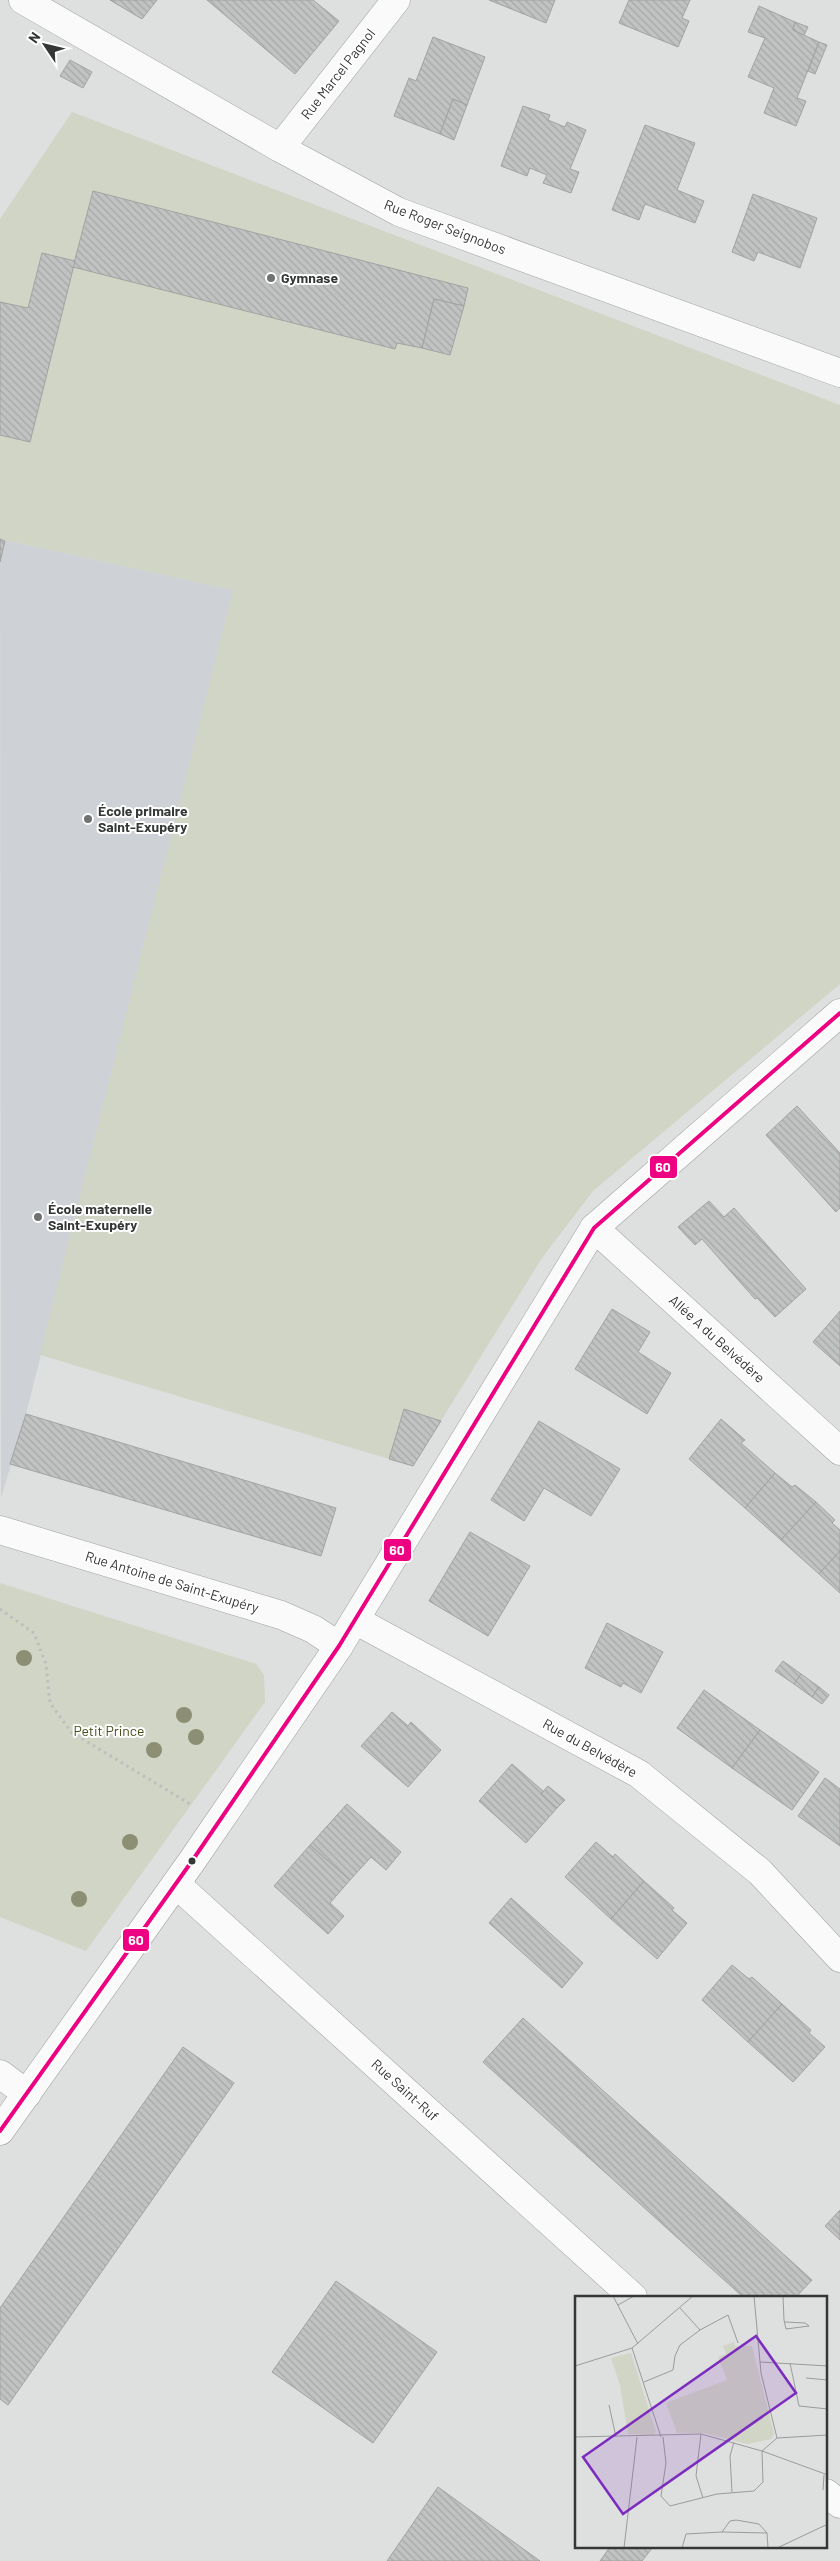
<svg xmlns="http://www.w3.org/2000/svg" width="840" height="2561" font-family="Barlow,sans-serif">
<defs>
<pattern id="building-back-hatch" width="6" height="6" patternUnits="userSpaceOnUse" patternTransform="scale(1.25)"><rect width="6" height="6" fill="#c1c2c2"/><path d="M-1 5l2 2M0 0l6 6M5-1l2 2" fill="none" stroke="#a6a7a7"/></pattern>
</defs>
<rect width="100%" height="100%" fill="#dedfdf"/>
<!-- built -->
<path fill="#ced2d6" d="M0 539 234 590 26 1414 1 1498Z"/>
<!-- park -->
<g fill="#d1d5c5">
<path d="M72 112 840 405V984L593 1191 542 1258 413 1466 40 1355 233 590 0 539V219Z"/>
<path d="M0 1583 256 1664 264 1675 265 1702 86 1951 0 1917Z"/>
</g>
<!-- building -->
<g fill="url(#building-back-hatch)" stroke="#a2a2a2">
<path d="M110 0H157L142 19Z"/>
<path d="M207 0H313L339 21 295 74Z"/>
<path d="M489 0H555L546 23Z"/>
<path d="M629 0H690L682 18 689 21 678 47 619 23Z"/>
<path d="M759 6 795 22 793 30 819 42 797 98 806 101 796 126 764 113 774 88 748 77 765 38 748 32Z"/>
<path d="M795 22 808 27 804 35 793 30Z"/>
<path d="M433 37 485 57 467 105 453 99 440 134 394 116 409 78 416 81Z"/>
<path d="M819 42 827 45 815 74 808 71Z"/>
<path d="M70 60 92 72 83 88 60 76Z"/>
<path d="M453 99 467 105 454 140 440 134Z"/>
<path d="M523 106 550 115 548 120 565 127 567 122 586 130 570 169 579 172 571 193 543 183 547 175 530 168 527 176 501 166Z"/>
<path d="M645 125 695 143 677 190 704 201 695 223 645 204 639 220 612 210Z"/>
<path d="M93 191 468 288 464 306 434 299 422 348 397 343 395 349 73 267Z"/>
<path d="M753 194 817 218 800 268 758 252 754 261 732 252Z"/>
<path d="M42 253 75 261 30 442 0 435V302L28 308Z"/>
<path d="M434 299 464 306 450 355 422 348Z"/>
<path d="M0 539 5 541 0 562Z"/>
<path d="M797 1106 840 1153V1208L836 1212 766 1135Z"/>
<path d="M709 1201 724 1217 734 1208 806 1289 775 1317 757 1298 755 1299 702 1239 695 1245 678 1227Z"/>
<path d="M612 1309 650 1332 638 1352 671 1373 647 1414 575 1369Z"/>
<path d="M840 1311V1366L813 1342Z"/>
<path d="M404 1409 441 1421 413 1466 389 1459Z"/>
<path d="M26 1414 336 1508 321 1556 10 1464Z"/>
<path d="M721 1419 745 1440 741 1443 775 1473 745 1508 689 1459Z"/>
<path d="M539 1421 620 1469 591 1516 544 1488 524 1521 491 1500Z"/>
<path d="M775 1473 792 1487 795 1485 816 1502 781 1540 745 1508Z"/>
<path d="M816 1502 835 1520 832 1523 840 1530V1551L819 1574 781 1540Z"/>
<path d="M470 1532 530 1566 488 1636 429 1601Z"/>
<path d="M840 1551V1593L819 1574Z"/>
<path d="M607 1623 663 1652 641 1693 623 1683 621 1687 585 1668Z"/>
<path d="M783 1661 801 1674 794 1684 775 1671Z"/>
<path d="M801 1674 819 1687 812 1697 794 1684Z"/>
<path d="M819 1687 829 1695 822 1704 812 1697Z"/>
<path d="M704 1690 760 1730 732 1768 677 1728Z"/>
<path d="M392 1712 408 1726 411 1722 441 1750 408 1787 361 1746Z"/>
<path d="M760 1730 819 1772 792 1810 732 1768Z"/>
<path d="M512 1764 543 1791 541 1794 557 1808 526 1843 479 1801Z"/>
<path d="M825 1778 840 1789V1846L798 1816Z"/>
<path d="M548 1786 565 1800 557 1808 541 1794Z"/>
<path d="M347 1804 401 1852 386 1870 371 1857 350 1880 310 1845Z"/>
<path d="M596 1842 613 1857 615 1854 644 1881 611 1919 565 1877Z"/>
<path d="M310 1845 350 1880 330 1903 344 1916 328 1934 274 1886Z"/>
<path d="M644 1881 674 1908 672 1910 687 1923 657 1959 611 1919Z"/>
<path d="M511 1898 583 1963 562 1988 489 1923Z"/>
<path d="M732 1965 749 1979 752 1977 782 2004 748 2042 702 2000Z"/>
<path d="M782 2004 811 2030 809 2033 825 2047 793 2082 748 2042Z"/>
<path d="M523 2018 812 2280 796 2297H743L483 2062Z"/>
<path d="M183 2047 234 2083 8 2405 0 2399V2308Z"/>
<path d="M840 2210V2240L825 2226Z"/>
<path d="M336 2281 437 2352 373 2443 272 2372Z"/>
<path d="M438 2487 540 2561H387Z"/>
<path d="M610 2547H653L642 2561H600Z"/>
</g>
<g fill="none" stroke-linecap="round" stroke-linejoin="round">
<defs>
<g id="minor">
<path d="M23 0 280 148 399 212 840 373"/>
<path d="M280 148 396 0"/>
<path d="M594 1228 840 1451"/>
<path d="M0 1530 281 1615 313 1629 339 1646"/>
<path d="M355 1620 639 1774 760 1872 840 1958"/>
<path d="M176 1884 633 2297"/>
<path d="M0 2074 27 2094"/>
<path d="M0 2131 192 1861 339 1646 594 1228 840 1013"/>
<path d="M826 2493 840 2504"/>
</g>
</defs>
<!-- minor casing -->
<use href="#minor" stroke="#9fa0a0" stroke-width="29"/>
<!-- path -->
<path stroke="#bdbebe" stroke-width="3" stroke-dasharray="2.5 4" stroke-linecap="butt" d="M0 1609 34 1633 46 1664 50 1703 71 1732 190 1804"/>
<!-- minor -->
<use href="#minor" stroke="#fafafa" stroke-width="28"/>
<defs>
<path id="bus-1" d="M0 2131 192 1861 339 1646 594 1228 840 1013"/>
</defs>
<!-- bus-1 casing -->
<use href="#bus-1" stroke="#fff" stroke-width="8"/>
<!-- bus-1 -->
<use href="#bus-1" stroke="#ed0082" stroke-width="4"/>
</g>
<!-- trees -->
<g fill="#8c8f73">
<circle cx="24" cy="1658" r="8"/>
<circle cx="184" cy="1715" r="8"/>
<circle cx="196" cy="1737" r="8"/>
<circle cx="154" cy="1750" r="8"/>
<circle cx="130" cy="1842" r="8"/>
<circle cx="79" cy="1899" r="8"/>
</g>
<!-- markers -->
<g fill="#707171" stroke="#fff" stroke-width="2">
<circle cx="271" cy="278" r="5"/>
<circle cx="88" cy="819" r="5"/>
<circle cx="38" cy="1217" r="5"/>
</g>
<circle fill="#353636" stroke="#fff" stroke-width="2" cx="192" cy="1861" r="4.5"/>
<g text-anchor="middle" stroke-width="4" stroke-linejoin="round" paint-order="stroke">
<!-- street labels -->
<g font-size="14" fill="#353636" stroke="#fff">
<text transform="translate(338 74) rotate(-52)" y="5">Rue Marcel Pagnol</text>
<text transform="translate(445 227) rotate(21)" y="5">Rue Roger Seignobos</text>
<text transform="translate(717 1339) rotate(42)" y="5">Allée A du Belvédère</text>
<text transform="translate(172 1582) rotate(17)" y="5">Rue Antoine de Saint-Exupéry</text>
<text transform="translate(590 1748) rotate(29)" y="5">Rue du Belvédère</text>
<text transform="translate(405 2090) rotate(42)" y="5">Rue Saint-Ruf</text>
</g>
<!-- poi labels -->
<g font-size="14" font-weight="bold" fill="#353636" stroke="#fff" text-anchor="start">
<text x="281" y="283">Gymnase</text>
<text x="98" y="816">École primaire<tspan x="98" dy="16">Saint-Exupéry</tspan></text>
<text x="48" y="1214">École maternelle<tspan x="48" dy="16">Saint-Exupéry</tspan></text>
</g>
<!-- park labels -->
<g font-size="14" fill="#484e1a" stroke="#fff">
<text x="109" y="1736">Petit Prince</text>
</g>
</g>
<!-- overview -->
<g transform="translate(575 2296)">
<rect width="252" height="252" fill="#dedfdf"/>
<path d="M159 46 160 50H177L199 138 196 143 173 148 129 137H102L91 107 152 84 143 61 151 58 148 50ZM56 57 81 136 79 139 53 138 45 89 36 62Z" fill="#d1d5c5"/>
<path fill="none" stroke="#9a9b9b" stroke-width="1" d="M38 0 63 48M179 0 186 77 202 142M208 0 209 24 211 33 234 30 230 27 210 26M43 9 59 0M105 12 125 34 153 19 163 47M57 52 86 141M185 66 253 70M215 67 224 110 253 113M0 70 57 52 118 0M231 82 253 84M69 86 98 74 100 60 105 49 125 34M34 109 41 141M126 138 121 180 128 202M0 141 126 138 187 155 253 179M88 141 91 167 86 200 95 210 142 198 179 195 188 186 187 155 202 142 253 139M248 194 249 179M157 196 155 160 159 146M147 236 155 225 161 224 184 228 192 237M49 252 62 141M107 252 111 238 147 236 192 237 193 252M202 252 253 228"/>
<path fill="#7b2cbf" fill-opacity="0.15" stroke="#7b2cbf" stroke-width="2.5" d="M181 40 221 97 48 218 8 161Z"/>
<rect width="252" height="252" fill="none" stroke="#353636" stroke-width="2.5"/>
</g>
<g stroke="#fff" stroke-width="2">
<rect x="649" y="1155" width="29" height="24" rx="5" fill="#ed0082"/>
<rect x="383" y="1538" width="29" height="24" rx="5" fill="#ed0082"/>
<rect x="122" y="1928" width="28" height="24" rx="5" fill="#ed0082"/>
</g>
<g font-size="14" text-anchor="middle" font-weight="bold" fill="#fff">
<text x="663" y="1172">60</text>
<text x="397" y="1555">60</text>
<text x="136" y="1945">60</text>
</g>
<!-- north arrow -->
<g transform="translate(45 45) rotate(305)" stroke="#ffffff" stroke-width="4" paint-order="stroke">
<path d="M0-4L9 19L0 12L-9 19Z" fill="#353636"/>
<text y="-8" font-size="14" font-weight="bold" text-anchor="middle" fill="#353636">N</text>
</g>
</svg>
